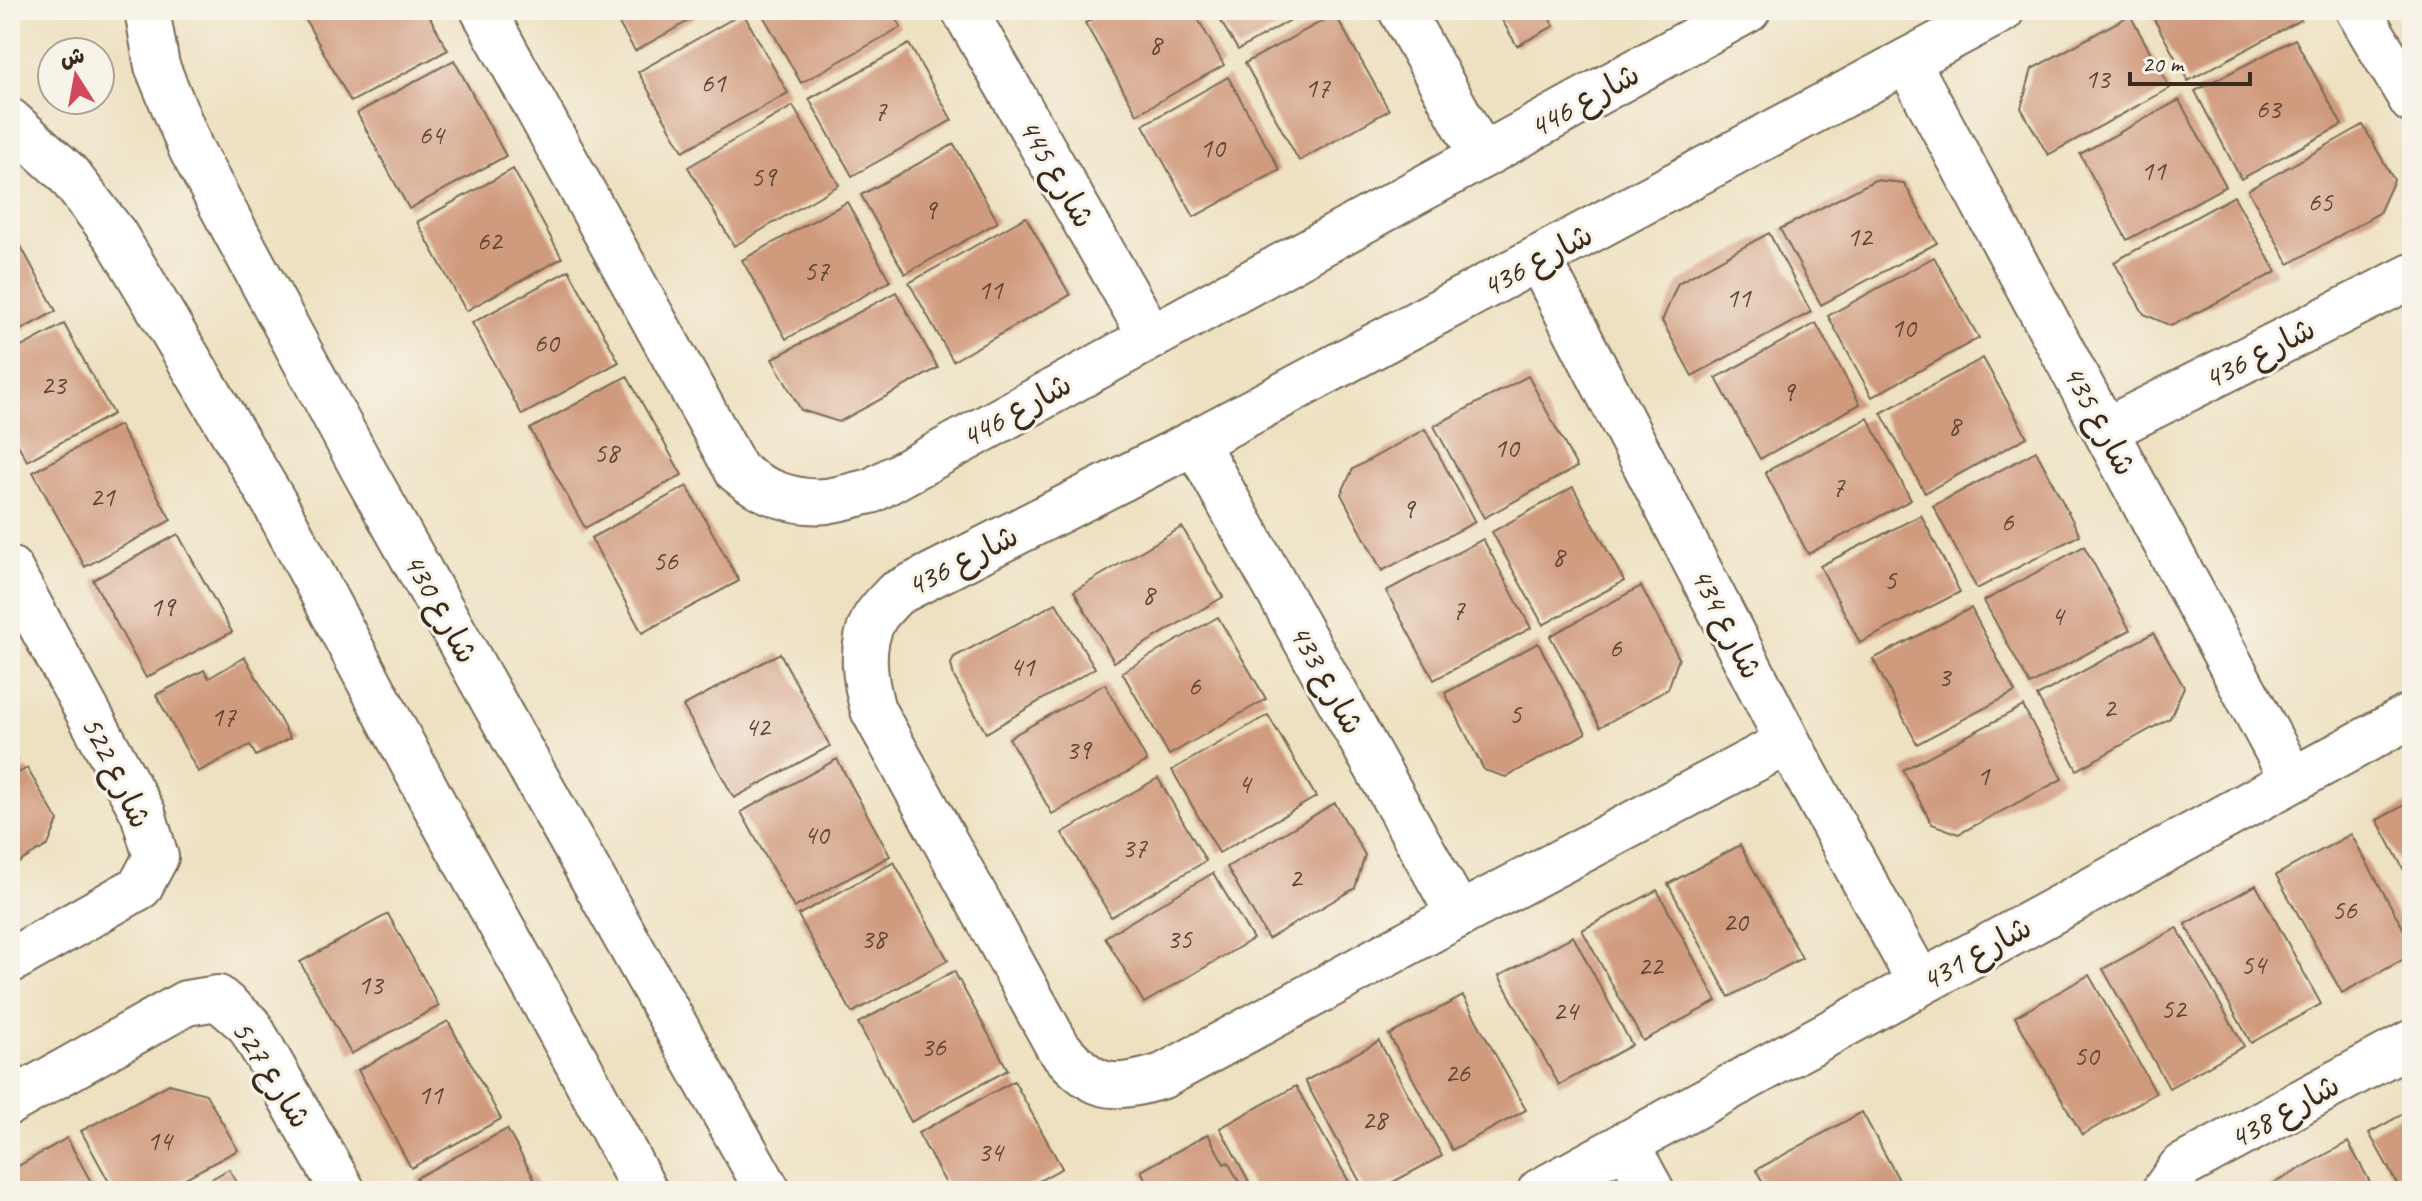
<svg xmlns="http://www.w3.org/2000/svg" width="2422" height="1201" font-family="Caveat,'Playpen Sans Arabic',sans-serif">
<rect width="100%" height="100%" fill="#f7f3e8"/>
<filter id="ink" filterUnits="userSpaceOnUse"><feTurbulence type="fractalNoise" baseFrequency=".0125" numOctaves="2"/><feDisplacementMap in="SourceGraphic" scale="16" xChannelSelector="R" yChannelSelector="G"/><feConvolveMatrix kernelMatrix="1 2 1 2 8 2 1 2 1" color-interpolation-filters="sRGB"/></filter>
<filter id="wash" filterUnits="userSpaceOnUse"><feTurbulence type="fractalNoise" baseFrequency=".006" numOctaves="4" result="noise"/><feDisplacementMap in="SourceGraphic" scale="32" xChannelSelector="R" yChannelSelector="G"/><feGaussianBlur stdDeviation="1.8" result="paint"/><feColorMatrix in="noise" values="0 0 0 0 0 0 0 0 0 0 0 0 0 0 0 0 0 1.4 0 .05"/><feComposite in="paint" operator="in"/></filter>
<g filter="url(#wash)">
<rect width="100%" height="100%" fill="#eee1c1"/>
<g id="blocks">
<!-- building -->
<g fill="#d09a7d">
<path d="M300 10H426L448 50 351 102Z"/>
<path d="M611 10H708L635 51Z"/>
<path d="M760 10H891L901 27 801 83Z"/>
<path d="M1109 10H1193L1224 65 1137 114 1085 23Z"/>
<path d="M1214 10H1308L1238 50Z"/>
<path d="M1496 10H1555L1547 15 1554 26 1517 46Z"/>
<path d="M2149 10H2295L2301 20 2188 81Z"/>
<path d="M743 13 788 93 683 151 638 72Z"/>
<path d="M1335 14 1389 110 1299 161 1245 63Z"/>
<path d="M2130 15 2170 88 2048 155 2021 108 2032 69Z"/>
<path d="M2295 39 2342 125 2241 179 2195 91Z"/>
<path d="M909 44 952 120 852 176 809 99Z"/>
<path d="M454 60 506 156 409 209 357 113Z"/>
<path d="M1228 77 1280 170 1194 217 1143 125Z"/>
<path d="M2179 100 2226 186 2127 240 2080 154Z"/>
<path d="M793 106 839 185 734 246 688 167Z"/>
<path d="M2363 125 2394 180 2379 213 2289 264 2248 190Z"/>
<path d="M954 144 998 222 905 274 861 195Z"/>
<path d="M513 169 562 258 466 311 417 222Z"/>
<path d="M1875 180 1904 183 1937 243 1821 305 1780 229Z"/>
<path d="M2234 196 2276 272 2171 326 2144 314 2114 262Z"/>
<path d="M847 202 890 281 786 339 742 260Z"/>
<path d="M1026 217 1070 295 953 361 909 283Z"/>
<path d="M10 226 56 311 10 336Z"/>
<path d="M1769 233 1811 312 1692 376 1662 321 1678 283Z"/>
<path d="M1934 257 1979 338 1872 397 1828 316Z"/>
<path d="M569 270 619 362 522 415 472 323Z"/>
<path d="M896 292 938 368 839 422 801 410 772 359Z"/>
<path d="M1816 323 1860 404 1760 459 1716 378Z"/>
<path d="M64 324 113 414 27 461 10 430V353Z"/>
<path d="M1983 358 2027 437 1925 493 1881 413Z"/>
<path d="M627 376 682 475 585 528 530 429Z"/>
<path d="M1528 376 1577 467 1484 518 1434 426Z"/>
<path d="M1868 418 1911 500 1808 554 1765 472Z"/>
<path d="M119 425 171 520 85 567 33 472Z"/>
<path d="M1425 429 1475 522 1382 571 1341 494 1353 469Z"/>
<path d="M2036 451 2080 535 1977 589 1933 506Z"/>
<path d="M687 486 739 581 642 633 591 538Z"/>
<path d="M1573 487 1624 581 1543 625 1492 532Z"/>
<path d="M1921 515 1960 592 1860 643 1820 566Z"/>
<path d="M1182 527 1223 597 1114 662 1074 591Z"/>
<path d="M178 534 232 632 146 678 93 580Z"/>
<path d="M1483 539 1531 628 1434 680 1386 591Z"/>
<path d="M2084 546 2130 630 2030 685 1984 601Z"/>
<path d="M1641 586 1679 658 1668 689 1600 727 1550 636Z"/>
<path d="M1056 603 1095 668 986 733 954 677 951 664 954 657Z"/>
<path d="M1971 608 2015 692 1917 744 1873 659Z"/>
<path d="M1218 617 1266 699 1169 755 1122 672Z"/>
<path d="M2153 633 2184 687 2170 718 2077 770 2037 696Z"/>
<path d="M1538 643 1586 733 1506 777 1484 770 1445 693Z"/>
<path d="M780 653 830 746 734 798 683 706Z"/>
<path d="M245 657 290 738 256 756 250 745 198 772 156 695 204 670 209 678Z"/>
<path d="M1105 684 1147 761 1052 814 1009 738Z"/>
<path d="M2023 706 2062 779 1959 834 1932 824 1903 770Z"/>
<path d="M1268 715 1316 797 1219 853 1172 770Z"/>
<path d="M10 746 18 760 10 765Z"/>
<path d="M837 759 890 856 794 908 741 812Z"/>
<path d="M27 768 58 821 48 845 10 868V778Z"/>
<path d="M1158 778 1206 861 1111 917 1062 833Z"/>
<path d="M2412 801V885L2377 820Z"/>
<path d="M1335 803 1365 855 1355 888 1268 939 1227 867Z"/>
<path d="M2351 834 2412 944V955L2342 993 2276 875Z"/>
<path d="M1740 845 1802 958 1729 997 1668 884Z"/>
<path d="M894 862 948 960 852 1013 798 915Z"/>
<path d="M1213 873 1253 939 1144 1003 1105 937Z"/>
<path d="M2256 885 2321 1004 2251 1043 2185 924Z"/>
<path d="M1657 890 1717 1001 1643 1041 1582 930Z"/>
<path d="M388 914 439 1006 351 1054 300 962Z"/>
<path d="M2177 928 2244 1046 2169 1088 2103 969Z"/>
<path d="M1573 936 1632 1045 1559 1085 1499 976Z"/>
<path d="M954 971 1008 1070 911 1122 858 1023Z"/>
<path d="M2089 975 2156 1093 2082 1135 2015 1017Z"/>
<path d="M1463 996 1526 1110 1452 1150 1389 1035Z"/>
<path d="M448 1021 501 1119 411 1168 358 1070Z"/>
<path d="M1379 1041 1442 1156 1376 1191H1365L1305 1081Z"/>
<path d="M1014 1081 1062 1168 1021 1191H950L918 1133Z"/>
<path d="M169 1084 206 1094 238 1150 161 1191H114L81 1131Z"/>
<path d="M1296 1086 1354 1191H1254L1220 1128Z"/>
<path d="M2412 1109V1191H2401L2369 1133Z"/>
<path d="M1862 1112 1905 1191H1768L1756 1170Z"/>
<path d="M507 1129 541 1191H424L416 1178Z"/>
<path d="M1208 1134 1224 1164 1228 1162 1244 1191H1152L1141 1171Z"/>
<path d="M67 1138 96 1191H10V1171Z"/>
<path d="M2348 1142 2375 1191H2260Z"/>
<path d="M229 1169 242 1191H190Z"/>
</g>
</g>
</g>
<g filter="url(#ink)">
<use href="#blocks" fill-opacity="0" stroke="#7a6a57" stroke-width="2"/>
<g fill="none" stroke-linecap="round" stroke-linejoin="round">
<defs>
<g id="minor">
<path d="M147 10 157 66 191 149 364 471 768 1191"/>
<path d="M483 10 737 471C760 491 795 504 826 501 841 499 856 494 871 491L1748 10"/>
<path d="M964 10 1150 335"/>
<path d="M1401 10 1482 156"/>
<path d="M2358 10 2412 101"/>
<path d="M1907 61 2292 779"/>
<path d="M10 121 67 173 115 235 274 502 442 819 579 1066 645 1191"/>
<path d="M1539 259 1788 742 1920 983"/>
<path d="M2106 430 2412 276"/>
<path d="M1195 442 1459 915"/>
<path d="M10 569 143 813 156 857 140 887 10 961"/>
<path d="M1788 742 1459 915 1163 1076C1110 1092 1094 1090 1058 1047L873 710C865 681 859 647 874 619 879 610 888 602 895 594L1195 442 2002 10"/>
<path d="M10 1102 186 1003 218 998 249 1025 343 1191"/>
<path d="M1626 1143 1652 1191"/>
<path d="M1540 1191 2412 715"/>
<path d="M2164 1191 2181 1167 2412 1042"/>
</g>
</defs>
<!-- minor casing -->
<use href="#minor" stroke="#7a6a57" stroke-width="48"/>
<!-- minor -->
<use href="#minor" stroke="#fff" stroke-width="44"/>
</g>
</g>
<g text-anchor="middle" stroke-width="6" stroke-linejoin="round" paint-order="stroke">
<!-- number labels -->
<g font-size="28" fill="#604636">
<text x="1155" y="54">8</text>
<text x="2097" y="88">13</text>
<text x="713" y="92">61</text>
<text x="1317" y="97">17</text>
<text x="2268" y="118">63</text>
<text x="880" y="120">7</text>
<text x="431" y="144">64</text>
<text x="1212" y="157">10</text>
<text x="2153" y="180">11</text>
<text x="763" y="186">59</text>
<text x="2320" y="211">65</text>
<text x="930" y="219">9</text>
<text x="1859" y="246">12</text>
<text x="489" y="250">62</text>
<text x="816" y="280">57</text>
<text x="990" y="299">11</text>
<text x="1738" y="307">11</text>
<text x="1903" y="337">10</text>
<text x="546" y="352">60</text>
<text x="53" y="394">23</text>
<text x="1788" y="401">9</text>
<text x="1954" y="435">8</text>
<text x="1506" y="457">10</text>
<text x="606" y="462">58</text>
<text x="1838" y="496">7</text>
<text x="102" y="506">21</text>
<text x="1408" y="518">9</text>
<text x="2007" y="531">6</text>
<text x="1558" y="566">8</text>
<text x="665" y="570">56</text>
<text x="1890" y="589">5</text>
<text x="1148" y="604">8</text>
<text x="162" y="616">19</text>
<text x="1458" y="619">7</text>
<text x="2057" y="625">4</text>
<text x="1615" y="657">6</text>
<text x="1022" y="676">41</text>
<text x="1944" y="686">3</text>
<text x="1194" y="695">6</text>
<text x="2109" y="717">2</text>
<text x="1515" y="723">5</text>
<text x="223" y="726">17</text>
<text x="757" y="736">42</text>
<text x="1078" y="759">39</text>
<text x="1983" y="785">1</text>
<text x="1244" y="793">4</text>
<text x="816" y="844">40</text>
<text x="1134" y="857">37</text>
<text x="1295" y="887">2</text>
<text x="2344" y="919">56</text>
<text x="1735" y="931">20</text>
<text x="873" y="948">38</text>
<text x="1179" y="948">35</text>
<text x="2253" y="974">54</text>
<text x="1650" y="975">22</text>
<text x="370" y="994">13</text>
<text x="2173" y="1018">52</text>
<text x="1565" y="1020">24</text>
<text x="933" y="1056">36</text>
<text x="2086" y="1065">50</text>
<text x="1457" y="1082">26</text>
<text x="430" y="1104">11</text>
<text x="1374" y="1129">28</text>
<text x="159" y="1150">14</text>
<text x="990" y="1161">34</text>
</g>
<!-- street labels -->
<g font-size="32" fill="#3b2a1e" stroke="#f7f3e8">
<text transform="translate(1584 100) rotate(-29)" y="11">شارع 446</text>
<text transform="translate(1057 173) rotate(60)" y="11">شارع 445</text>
<text transform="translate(1537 260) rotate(-28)" y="11">شارع 436</text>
<text transform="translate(2259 353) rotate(-27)" y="11">شارع 436</text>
<text transform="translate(1016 410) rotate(-29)" y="11">شارع 446</text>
<text transform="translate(2100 420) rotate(62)" y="11">شارع 435</text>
<text transform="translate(962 560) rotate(-27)" y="11">شارع 436</text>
<text transform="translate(441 608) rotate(61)" y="11">شارع 430</text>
<text transform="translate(1727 623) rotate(63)" y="11">شارع 434</text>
<text transform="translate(1327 679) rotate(61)" y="11">شارع 433</text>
<text transform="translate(117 772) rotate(64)" y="11">شارع 522</text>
<text transform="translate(1976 953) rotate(-29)" y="11">شارع 431</text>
<text transform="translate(272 1074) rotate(58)" y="11">شارع 527</text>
<text transform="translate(2284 1111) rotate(-29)" y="11">شارع 438</text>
</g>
</g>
<!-- margin -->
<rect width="2422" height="1201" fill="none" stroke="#f7f3e8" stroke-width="40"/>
<!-- north arrow -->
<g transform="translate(76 76) rotate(349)"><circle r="38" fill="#f7f3e8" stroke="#aca397" stroke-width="2"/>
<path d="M0-6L14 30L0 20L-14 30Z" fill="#d1495b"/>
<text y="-12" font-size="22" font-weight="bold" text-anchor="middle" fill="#3b2a1e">ش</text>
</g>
<!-- scale -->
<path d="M2130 72v12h120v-12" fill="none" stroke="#3b2a1e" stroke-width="4"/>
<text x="2142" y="72" font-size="24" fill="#3b2a1e" stroke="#f7f3e8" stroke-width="6" paint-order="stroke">20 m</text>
</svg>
